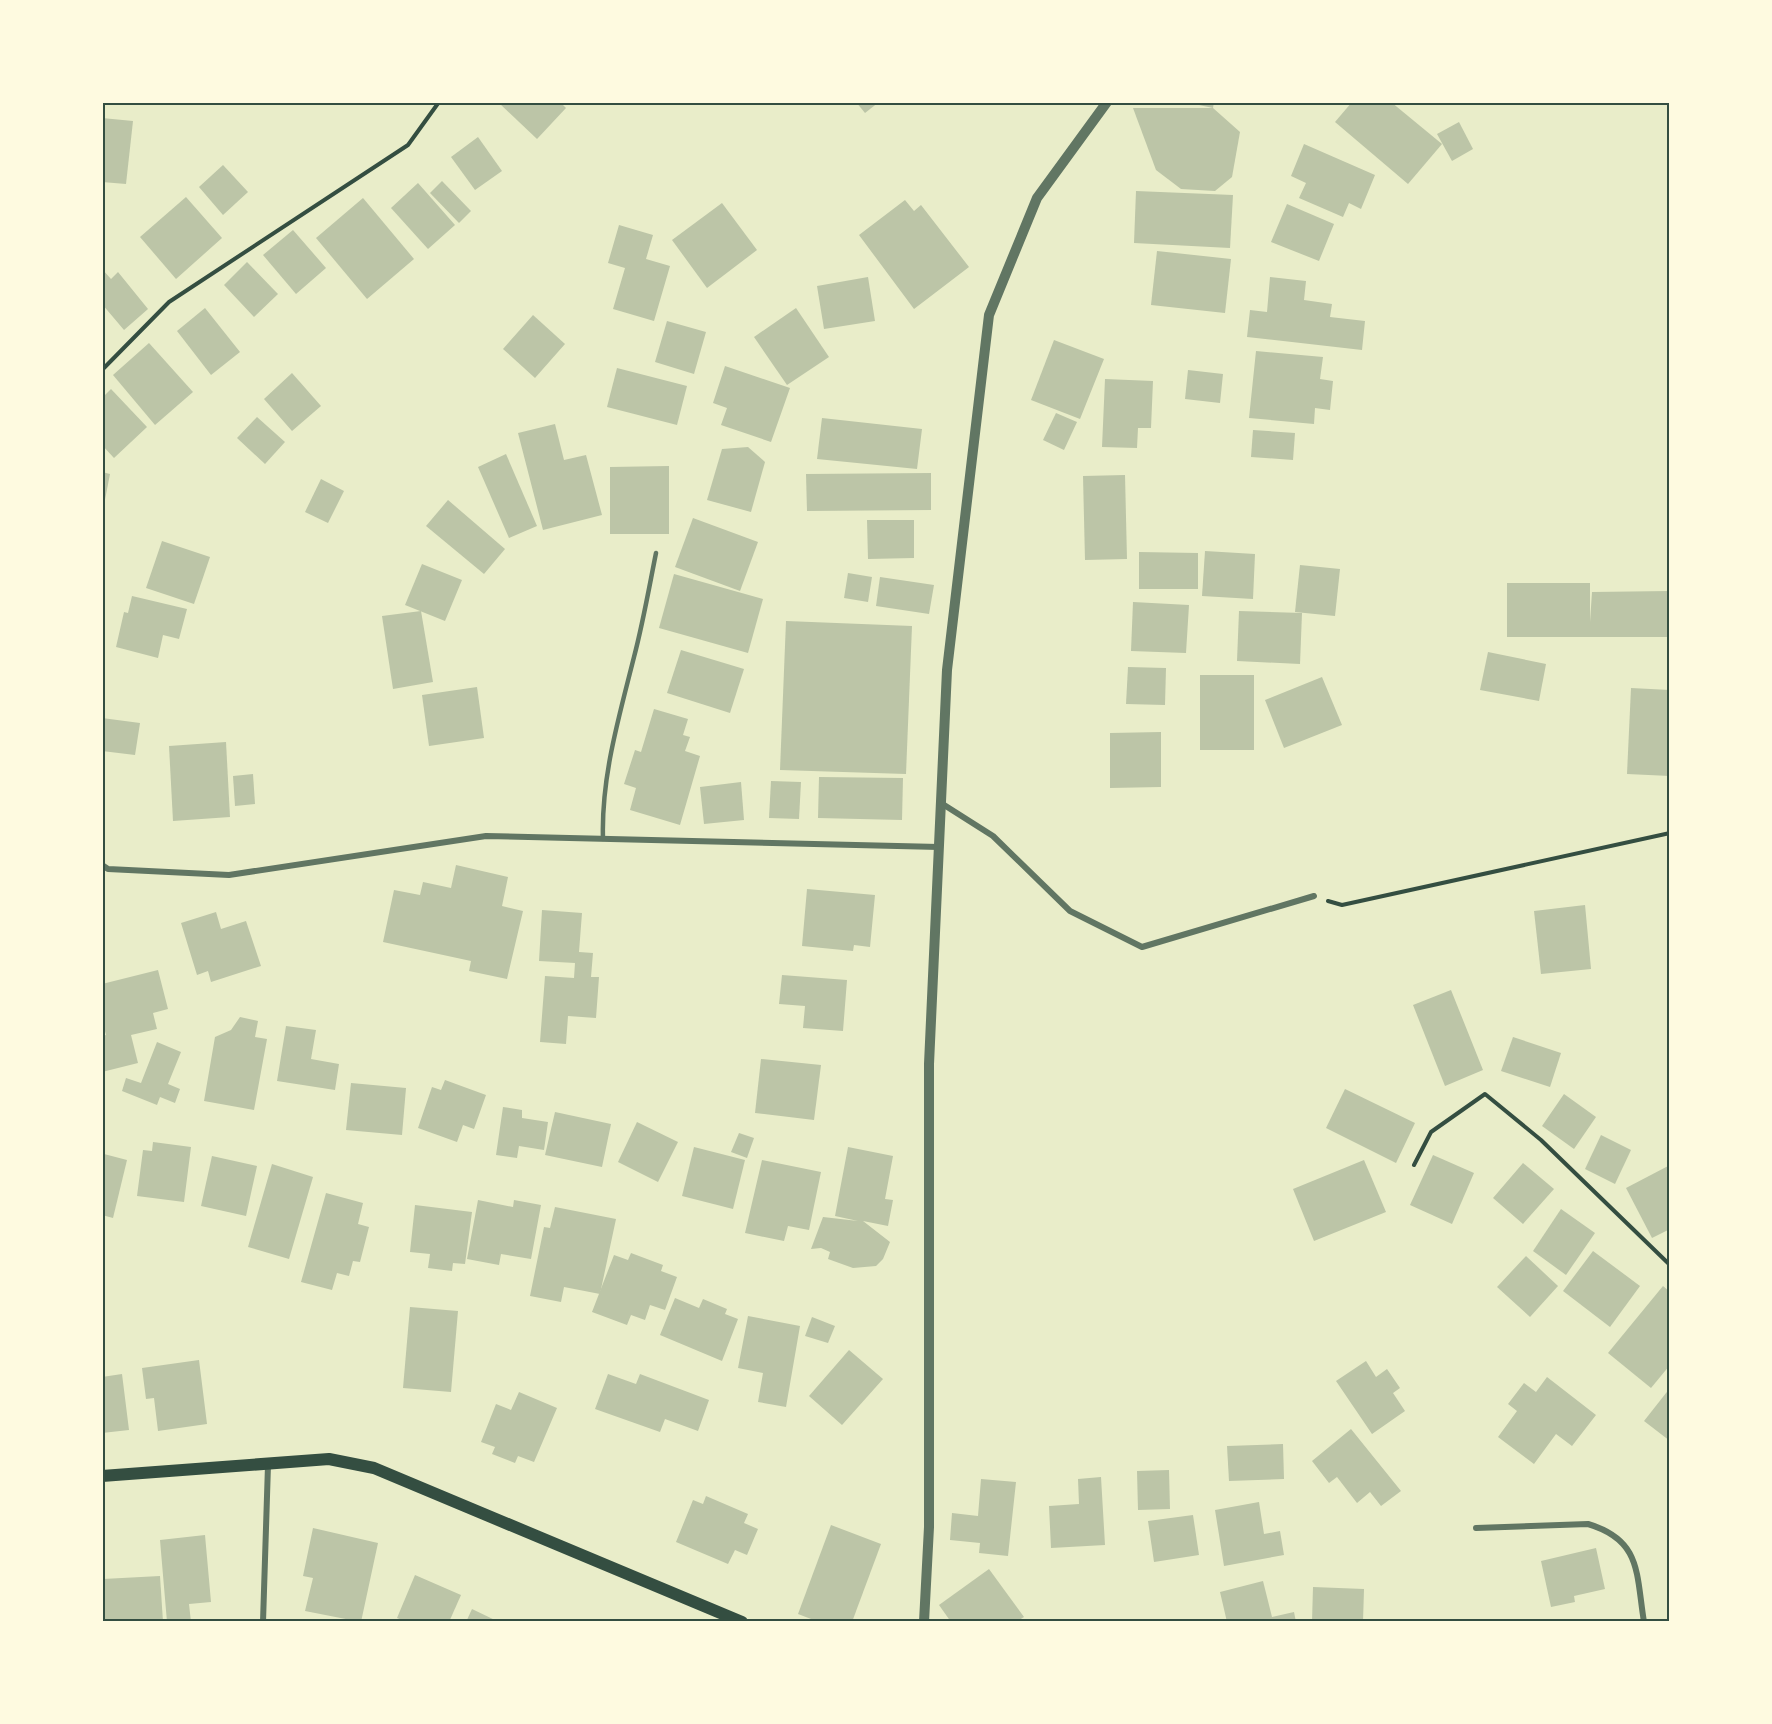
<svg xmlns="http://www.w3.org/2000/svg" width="1772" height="1724" font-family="'Fira Sans',sans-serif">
<rect width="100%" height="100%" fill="#e9edc9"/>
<!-- building -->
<g fill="#bcc5a7">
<path d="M498 102H560L566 108 537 139Z"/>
<path d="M856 102H879L865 113Z"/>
<path d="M1185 102H1214L1213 108Z"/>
<path d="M1352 102H1391L1442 144 1408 184 1335 122Z"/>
<path d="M1133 108H1213L1240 132 1232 177 1215 191 1181 189 1156 170Z"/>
<path d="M102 118 133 121 126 184 102 182Z"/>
<path d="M1459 122 1473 149 1452 161 1437 134Z"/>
<path d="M478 137 502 171 475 190 451 157Z"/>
<path d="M1304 144 1375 175 1361 209 1349 203 1343 217 1299 198 1306 183 1291 176Z"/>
<path d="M223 165 248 192 223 215 199 187Z"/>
<path d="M442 181 471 211 459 223 430 193Z"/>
<path d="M418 183 455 225 428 249 391 208Z"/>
<path d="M1136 191 1233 195 1230 248 1134 243Z"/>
<path d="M186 197 222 238 176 279 140 237Z"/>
<path d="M363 198 414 259 367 299 316 238Z"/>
<path d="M905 200 914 211 921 205 969 267 914 309 859 235Z"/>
<path d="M722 203 757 250 707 288 672 240Z"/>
<path d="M1287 204 1334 224 1319 261 1271 242Z"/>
<path d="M619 225 653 235 646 259 670 266 654 321 613 309 625 268 608 263Z"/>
<path d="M293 230 326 268 296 294 263 255Z"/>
<path d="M1157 251 1231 259 1225 313 1151 305Z"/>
<path d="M247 262 278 294 254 317 224 285Z"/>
<path d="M102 269 111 279 118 272 148 309 124 330 102 304Z"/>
<path d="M868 277 875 321 824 329 817 286Z"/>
<path d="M1270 277 1306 281 1304 300 1332 304 1330 317 1365 321 1362 350 1247 337 1250 310 1267 312Z"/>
<path d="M205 308 240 352 211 375 177 331Z"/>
<path d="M796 308 829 357 787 385 754 337Z"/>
<path d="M533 315 565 344 535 378 503 349Z"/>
<path d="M667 321 706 332 694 374 655 362Z"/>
<path d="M1054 340 1104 359 1080 419 1031 400Z"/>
<path d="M149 343 193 392 155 425 113 375Z"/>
<path d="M1256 351 1323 357 1320 379 1333 381 1330 410 1315 408 1314 424 1249 418Z"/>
<path d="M725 366 790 388 771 442 721 425 727 408 713 403Z"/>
<path d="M617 368 687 386 677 425 607 407Z"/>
<path d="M1188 370 1223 374 1220 403 1185 399Z"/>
<path d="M292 373 321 406 292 431 264 399Z"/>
<path d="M1105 379 1153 381 1151 428H1138L1137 448 1102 447Z"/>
<path d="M111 389 147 427 114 458 102 445V398Z"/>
<path d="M1056 413 1077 422 1064 450 1043 440Z"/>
<path d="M257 417 285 442 265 464 237 438Z"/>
<path d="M822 418 922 429 917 469 817 459Z"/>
<path d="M555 424 564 460 586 455 602 515 543 530 518 433Z"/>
<path d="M1253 430 1295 433 1293 460 1251 457Z"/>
<path d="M748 447 765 462 751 512 707 500 722 449Z"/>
<path d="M506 454 537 526 509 538 478 467Z"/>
<path d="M669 466V534H610V467Z"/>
<path d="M102 472 110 474 103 510 102 509Z"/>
<path d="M931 473V510L807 511 806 474Z"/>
<path d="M1125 475 1127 559 1085 560 1083 476Z"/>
<path d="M321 479 344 491 328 523 305 512Z"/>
<path d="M448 500 505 549 484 574 426 526Z"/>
<path d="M693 518 758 542 740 591 675 567Z"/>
<path d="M867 520H914V558L868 559Z"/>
<path d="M162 541 210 557 194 604 146 588Z"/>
<path d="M1205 551 1255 554 1253 599 1202 596Z"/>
<path d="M1139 552 1198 553V589H1139Z"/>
<path d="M422 564 462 580 445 621 405 605Z"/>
<path d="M1300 565 1340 569 1335 616 1295 612Z"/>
<path d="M848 573 872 577 868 602 844 598Z"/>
<path d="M674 574 763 599 748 653 659 628Z"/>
<path d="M880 577 934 585 929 614 876 606Z"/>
<path d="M1507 583H1590V622L1592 592 1670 591V637H1507Z"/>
<path d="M132 596 187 609 179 639 163 635 158 658 116 647 124 612 128 613Z"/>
<path d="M1133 602 1189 605 1186 653 1131 651Z"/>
<path d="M421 611 433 682 393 689 382 616Z"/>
<path d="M1239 611 1302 613 1300 664 1237 661Z"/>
<path d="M786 621 912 626 906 774 780 770Z"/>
<path d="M681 650 744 669 730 713 667 693Z"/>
<path d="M1488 652 1546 664 1539 701 1480 690Z"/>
<path d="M1128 667 1166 668 1165 705 1126 704Z"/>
<rect x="1200" y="675" width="54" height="75"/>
<path d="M1322 677 1342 725 1284 748 1265 700Z"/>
<path d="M477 687 484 738 429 746 422 695Z"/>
<path d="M1631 688 1670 690V776L1627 774Z"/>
<path d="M654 709 688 719 683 735 690 737 685 751 700 756 680 825 630 810 636 788 624 784 635 750 641 752Z"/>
<path d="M102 718 140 723 135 755 102 751Z"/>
<path d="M1161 732V787L1110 788V733Z"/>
<path d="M226 742 230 817 173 821 169 746Z"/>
<path d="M253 774 255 804 235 806 233 776Z"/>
<path d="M819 777 903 778 902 820 818 818Z"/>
<path d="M771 781 801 782 799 819 769 818Z"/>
<path d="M741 782 744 820 704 824 700 787Z"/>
<path d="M456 865 508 877 502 906 523 911 507 979 469 971 471 961 383 942 394 890 420 895 423 882 451 888Z"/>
<path d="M807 889 875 895 870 947 854 945 853 951 802 946Z"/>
<path d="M1585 905 1591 969 1541 974 1534 911Z"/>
<path d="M542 910 582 913 579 952 593 953 591 977H599L596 1018 568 1016 566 1044 540 1042 545 976 574 978 575 963 539 961Z"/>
<path d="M216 912 221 929 246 921 261 966 211 982 208 971 197 975 181 923Z"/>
<path d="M158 970 168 1009 153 1013 157 1029 131 1035 138 1063 102 1072V1036L106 1035 102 1020V984Z"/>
<path d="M782 975 847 980 843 1031 803 1028 805 1006 779 1004Z"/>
<path d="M1451 990 1483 1070 1445 1086 1413 1005Z"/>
<path d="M240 1017 258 1021 255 1037 267 1039 254 1110 204 1101 215 1037 231 1030Z"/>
<path d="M286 1026 316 1030 311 1059 339 1064 335 1090 277 1081Z"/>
<path d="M1513 1037 1561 1053 1550 1087 1501 1071Z"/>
<path d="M157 1042 181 1052 168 1084 180 1089 175 1103 160 1097 157 1105 122 1091 126 1078 141 1083Z"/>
<path d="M761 1059 821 1065 814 1120 755 1113Z"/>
<path d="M445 1080 486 1095 474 1129 463 1125 457 1142 418 1128 432 1087 441 1090Z"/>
<path d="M351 1083 406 1088 402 1135 346 1130Z"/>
<path d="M1345 1089 1415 1123 1396 1163 1326 1128Z"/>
<path d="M1564 1094 1596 1117 1574 1149 1542 1126Z"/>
<path d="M503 1107 522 1110V1118L548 1122 544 1150 519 1146 517 1158 496 1155Z"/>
<path d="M555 1112 611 1124 602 1167 545 1155Z"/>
<path d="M637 1122 678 1142 658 1182 618 1162Z"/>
<path d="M739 1133 754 1138 747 1158 731 1152Z"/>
<path d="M1601 1135 1631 1150 1615 1184 1585 1169Z"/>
<path d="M153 1142 191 1147 184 1202 137 1196 143 1150 152 1151Z"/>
<path d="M694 1147 745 1160 733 1209 682 1196Z"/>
<path d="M848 1147 893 1156 885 1199 893 1200 888 1226 863 1221 890 1242 883 1259 876 1266 853 1268 828 1259 830 1252 821 1248 811 1249 823 1217 858 1221 835 1216Z"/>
<path d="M104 1154 127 1160 113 1218 102 1215Z"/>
<path d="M1433 1155 1474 1173 1452 1224 1410 1205Z"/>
<path d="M212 1156 257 1166 246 1216 201 1206Z"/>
<path d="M762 1160 821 1172 809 1230 788 1226 784 1241 745 1233Z"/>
<path d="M1364 1160 1386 1212 1314 1241 1293 1189Z"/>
<path d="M1523 1163 1554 1189 1523 1224 1493 1198Z"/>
<path d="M272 1164 313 1177 289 1259 248 1247Z"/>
<path d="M1670 1165V1229L1652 1238 1626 1188Z"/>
<path d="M326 1193 363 1203 358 1224 369 1227 360 1262 353 1261 349 1276 337 1273 332 1290 301 1282Z"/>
<path d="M478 1200 513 1207 514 1200 541 1205 531 1259 501 1254 499 1265 467 1259Z"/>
<path d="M415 1205 472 1212 465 1264 453 1263 452 1271 428 1268 430 1254 410 1252Z"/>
<path d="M555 1207 616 1219 600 1294 564 1287 561 1302 530 1296 544 1227 550 1228Z"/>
<path d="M1561 1209 1595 1233 1566 1275 1533 1251Z"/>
<path d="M1593 1251 1640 1286 1610 1327 1563 1291Z"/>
<path d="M631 1253 663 1265 661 1271 677 1277 665 1310 650 1305 645 1320 631 1315 627 1325 592 1312 614 1255 628 1260Z"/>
<path d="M1526 1256 1558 1286 1530 1317 1497 1287Z"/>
<path d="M1663 1286 1670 1292V1365L1651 1388 1608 1353Z"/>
<path d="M675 1298 699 1308 703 1299 727 1309 725 1314 738 1319 722 1361 660 1335Z"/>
<path d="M410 1307 458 1311 451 1392 403 1388Z"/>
<path d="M748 1316 800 1326 786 1407 758 1402 763 1373 738 1368Z"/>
<path d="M812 1317 835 1326 828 1343 805 1336Z"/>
<path d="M849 1350 883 1379 842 1425 809 1396Z"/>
<path d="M199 1360 207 1424 158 1431 154 1398 146 1399 142 1368Z"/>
<path d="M1366 1361 1376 1377 1387 1369 1400 1388 1393 1393 1405 1411 1372 1434 1336 1381Z"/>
<path d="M122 1374 129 1430 102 1433V1377Z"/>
<path d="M608 1374 636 1384 640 1374 709 1400 698 1431 665 1419 660 1432 595 1409Z"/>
<path d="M1547 1377 1596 1415 1572 1446 1556 1434 1534 1464 1498 1437 1517 1411 1508 1404 1524 1383 1536 1392Z"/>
<path d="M1670 1388V1441L1644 1421Z"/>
<path d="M519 1392 557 1408 534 1462 518 1456 515 1463 492 1454 495 1447 481 1442 496 1404 511 1410Z"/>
<path d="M1351 1429 1401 1491 1381 1506 1370 1492 1357 1503 1337 1477 1329 1483 1312 1461Z"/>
<path d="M1283 1444 1284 1479 1229 1481 1227 1446Z"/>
<path d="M1169 1470 1170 1509 1138 1510 1137 1471Z"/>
<path d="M1101 1477 1105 1545 1051 1548 1049 1506 1079 1504 1078 1479Z"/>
<path d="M981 1479 1016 1482 1008 1556 979 1553 980 1543 950 1540 952 1513 978 1516Z"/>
<path d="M706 1496 748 1514 744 1523 758 1529 747 1555 735 1550 728 1564 676 1542 693 1500 703 1504Z"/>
<path d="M1259 1502 1264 1534 1280 1531 1284 1555 1224 1566 1215 1510Z"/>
<path d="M1193 1515 1199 1555 1154 1562 1148 1521Z"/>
<path d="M831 1525 881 1544 852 1622H819L798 1614Z"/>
<path d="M313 1528 378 1543 361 1622 305 1611 313 1578 303 1576Z"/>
<path d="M205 1535 211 1602 189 1604 191 1622H167L160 1540Z"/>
<path d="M1596 1548 1605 1589 1574 1596 1575 1602 1551 1607 1541 1561Z"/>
<path d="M989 1569 1024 1617 1016 1622H951L939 1605Z"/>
<path d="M415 1575 461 1595 449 1622H407L397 1618Z"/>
<path d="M160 1576 163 1622H105L103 1579Z"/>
<path d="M1263 1581 1272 1617 1294 1612 1296 1622H1227L1220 1592Z"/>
<path d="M1313 1587 1364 1589 1363 1622H1312Z"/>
<path d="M472 1609 499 1622H466Z"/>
</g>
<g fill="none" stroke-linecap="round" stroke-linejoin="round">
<!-- path -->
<g stroke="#344e41" stroke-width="4">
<path d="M102 370 169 302 408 145 439 102"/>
<path d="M1328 901 1342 905 1670 833"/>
<path d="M1414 1165 1431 1132 1485 1094 1541 1140 1670 1265"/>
</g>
<!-- service -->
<path stroke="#617663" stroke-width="4.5" d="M603 839C601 777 619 717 634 657 643 623 649 588 656 553"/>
<!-- minor -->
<g stroke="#617663" stroke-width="6">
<path d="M941 803 993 836 1070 911 1142 947 1314 896"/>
<path d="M102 865 108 869 229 875 486 836 939 847"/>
<path d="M1476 1528 1588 1524C1642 1540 1636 1574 1644 1622"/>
<path d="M263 1622 268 1465"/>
</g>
<!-- tertiary -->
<path stroke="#617663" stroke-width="10" d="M924 1622 929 1527V1064L947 670 989 315 1037 198 1107 102"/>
<!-- secondary -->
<path stroke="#344e41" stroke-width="12" d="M102 1476 329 1459 374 1468 742 1622"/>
</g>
<!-- border -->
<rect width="1772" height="1724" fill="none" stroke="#fefae0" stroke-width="207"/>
<rect x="104" y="104" width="1564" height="1516" fill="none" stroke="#344e41" stroke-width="2"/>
</svg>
